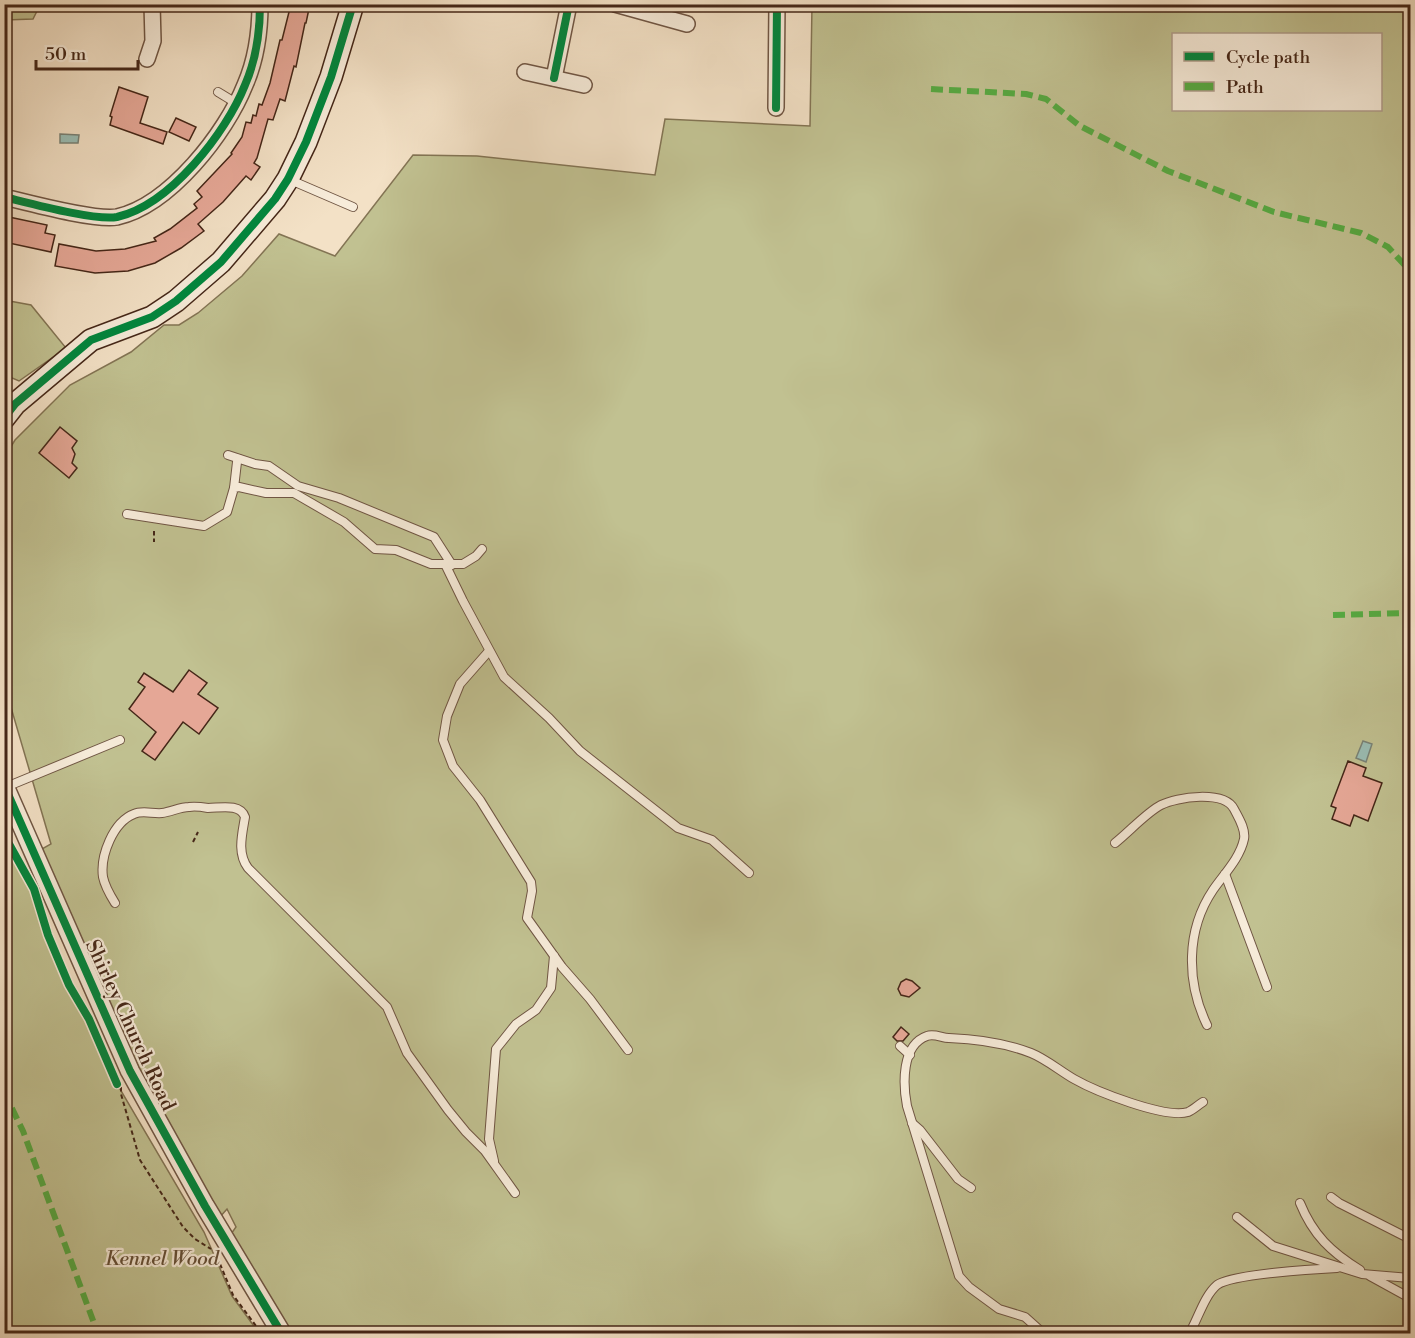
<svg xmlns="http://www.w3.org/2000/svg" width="1415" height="1338" font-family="'Libre Bodoni',serif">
<rect width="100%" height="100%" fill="#f3e1c6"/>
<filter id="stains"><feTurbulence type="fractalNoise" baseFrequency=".00333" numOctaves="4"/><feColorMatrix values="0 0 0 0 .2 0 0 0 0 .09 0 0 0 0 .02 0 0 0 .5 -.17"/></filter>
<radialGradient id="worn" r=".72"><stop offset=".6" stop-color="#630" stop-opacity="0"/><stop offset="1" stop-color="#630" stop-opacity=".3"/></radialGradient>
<!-- green -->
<g fill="#c1c191" stroke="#837454" stroke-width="1.5" fill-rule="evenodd">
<path d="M4 5 5 4 40 5 33 19 5 20Z"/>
<path d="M812 5H1410V1333H287L231 1234 236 1227 227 1209 219 1218 124 1042 40 850 51 844 5 687 4 458 15 440 70 385 131 352 164 325H179L198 313 242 276 279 234 335 256 413 155 477 156 655 175 665 119 810 126ZM1174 34H1380V110H1174Z"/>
<path d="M4 300 31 305 66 348 19 381 5 375Z"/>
<path d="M4 835 34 889 48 935 69 985 89 1019 117 1084 204 1232 232 1296 259 1333H5Z"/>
</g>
<!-- water -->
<g fill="#9bbeb5" stroke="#798276" stroke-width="1.5">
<path d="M60 134 79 135 78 143H60Z"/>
<path d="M1363 741 1372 744 1366 762 1356 758Z"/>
</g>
<!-- building -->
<g fill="#e5a796" stroke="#452718" stroke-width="1.5">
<path d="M291 4H310L306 23H305L296 67 294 66 285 101 280 99 273 120 268 119 257 158 254 163 260 167 251 180 246 176 223 202 198 224 204 231 181 248 155 263 128 271 95 273 55 266 59 244 96 251 125 249 156 241 154 238 170 229 197 208 194 204 202 197 197 191 232 154 231 153 242 137 246 122 251 123 253 115 256 116 259 104 262 105 270 83 280 40H282Z"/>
<path d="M119 87 148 97 140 123 167 132 163 144 110 125 112 117 110 116Z"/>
<path d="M176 118 196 127 189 141 169 132Z"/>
<path d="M9 217 47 225 45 233 55 235 51 252 4 242V224L8 225Z"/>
<path d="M60 427 77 441 72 448 75 454 72 463 77 468 69 478 39 453Z"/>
<path d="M189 670 207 683 198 694 218 708 199 734 183 722 155 760 142 751 156 732 129 709 145 687 138 682 144 673 173 692Z"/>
<path d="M1348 761 1366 768 1363 776 1382 783 1368 821 1354 815 1350 826 1332 819 1336 808 1331 806Z"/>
<path d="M906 979 912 981 920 988 909 997 901 995 898 989 901 982Z"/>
<path d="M901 1027 909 1034 903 1041H897L893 1037Z"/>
</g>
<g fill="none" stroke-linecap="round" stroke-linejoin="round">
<defs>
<g id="service">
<path d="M218 92 236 103"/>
<path d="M288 179 353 207"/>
<path d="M228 455 255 464 269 466 298 486 339 498 434 537 452 565"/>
<path d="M234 488 237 462 239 459"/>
<path d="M127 514 204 526 227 512 234 488 239 487 266 493H294L344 522 375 549 396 550 431 564H463L476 556 482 549"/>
<path d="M446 566 463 601 504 677 549 718 580 751 678 828 712 840 749 873"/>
<path d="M489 651 460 684 447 716 443 740 453 766 480 800 531 882 532 891 527 918 562 967 590 999 628 1050"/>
<path d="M6 787 120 740"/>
<path d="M1115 843C1129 832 1147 812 1161 805 1177 797 1224 790 1234 809 1238 817 1246 829 1244 839 1240 858 1224 874 1213 890 1186 930 1186 982 1207 1025"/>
<path d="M1225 874 1267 987"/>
<path d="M115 903C110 895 105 887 103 877 100 856 113 822 134 814 142 810 153 814 162 813 171 812 180 807 189 807 195 806 202 807 208 808 220 808 240 803 245 817 242 835 237 853 248 868L387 1007 407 1053 448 1110 466 1132 485 1151 515 1193"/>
<path d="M900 1046 910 1055"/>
<path d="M912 1123 920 1130 958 1179 971 1188"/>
<path d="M494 1161 489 1139 496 1049 516 1024 536 1010 551 988 554 956"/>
<path d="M1331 1197 1339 1203 1410 1239"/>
<path d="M1300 1203C1313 1235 1331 1252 1360 1270"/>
<path d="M1237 1217 1273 1246 1362 1274 1410 1278"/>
<path d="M1370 1276 1410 1298"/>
<path d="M911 1333 912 1334"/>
<path d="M1044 1334 1025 1317 999 1309 969 1287 959 1276 907 1106C903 1085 901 1045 927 1036 934 1033 942 1038 949 1038 977 1039 1005 1043 1031 1053 1046 1059 1060 1071 1074 1079 1095 1091 1165 1119 1188 1112 1193 1110 1198 1105 1203 1102"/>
<path d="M1189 1334C1198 1319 1204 1296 1217 1285 1232 1274 1316 1269 1337 1268"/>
</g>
<g id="minor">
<path d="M615 4 687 24"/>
<path d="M147 59 153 41 152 4"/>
<path d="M525 72 584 85"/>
<path d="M554 78 569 4"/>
<path d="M776 108 777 4"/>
<path d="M4 197C29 203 95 221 117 217 170 205 226 133 245 85 256 60 260 32 260 4"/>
</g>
<path id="tertiary" d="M4 785 130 1071 205 1206 282 1334"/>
<path id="secondary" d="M4 418 15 404 91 340 152 317 176 301 221 262 275 199 288 179 306 142 331 77 353 4"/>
</defs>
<!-- service casing -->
<use href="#service" stroke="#705644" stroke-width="10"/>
<!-- minor casing -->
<use href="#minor" stroke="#705644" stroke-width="18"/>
<!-- tertiary casing -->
<use href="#tertiary" stroke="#705644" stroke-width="21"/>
<!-- secondary casing -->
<use href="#secondary" stroke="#452718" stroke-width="24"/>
<!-- path -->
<g stroke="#452718" stroke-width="2" stroke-dasharray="4.5 3" stroke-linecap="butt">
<path d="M154 531V542"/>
<path d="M193 842 198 832"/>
<path d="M50 932 71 985 81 1001"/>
<path d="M121 1087V1094L140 1160 183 1227 195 1239 211 1249"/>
<path d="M220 1264 233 1295 262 1334"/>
</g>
<!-- service -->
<use href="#service" stroke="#f7ecda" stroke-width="8"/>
<!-- minor -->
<use href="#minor" stroke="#f7ecda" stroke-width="15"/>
<!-- tertiary -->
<use href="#tertiary" stroke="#f7ecda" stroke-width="18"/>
<!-- secondary -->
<use href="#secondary" stroke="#f7ecda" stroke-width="21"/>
<!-- quiet -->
<g stroke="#56aa42" stroke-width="6" stroke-dasharray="12 6" stroke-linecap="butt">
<path d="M931 89 1026 94 1046 99 1080 126 1168 171 1274 212 1361 233 1388 247 1410 271"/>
<path d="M1333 615 1410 613"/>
<path d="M4 1092 23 1131 98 1334"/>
</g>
<defs>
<g id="cycleway">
<path d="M554 78 569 4"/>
<path d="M776 108 777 4"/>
<path d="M4 197C29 203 95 221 117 217 170 205 226 133 245 85 256 60 260 32 260 4"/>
<path d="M4 418 15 404 91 340 152 317 176 301 221 262 275 199 288 179 306 142 331 77 353 4"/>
<path d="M4 785 130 1071 205 1206 282 1334"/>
<path d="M4 835 34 889 48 935 69 985 89 1019 117 1084"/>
</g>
</defs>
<!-- cycleway casing -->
<use href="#cycleway" stroke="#f7ecda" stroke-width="11"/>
<!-- cycleway -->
<use href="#cycleway" stroke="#00873e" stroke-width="8"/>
</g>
<g text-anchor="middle" stroke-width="4.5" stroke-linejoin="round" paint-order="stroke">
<!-- street labels -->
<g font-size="20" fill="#452718" stroke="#f7ecda">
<text transform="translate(131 1025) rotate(65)" y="7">Shirley Church Road</text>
</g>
<!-- park labels -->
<g font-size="20" font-style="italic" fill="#644e36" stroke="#f7ecda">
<text x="162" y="1265">Kennel Wood</text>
</g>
</g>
<!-- margin -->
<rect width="1415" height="1338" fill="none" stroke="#f3e1c6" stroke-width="24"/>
<rect x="6" y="6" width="1403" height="1326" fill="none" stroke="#452718" stroke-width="3"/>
<rect x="12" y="12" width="1391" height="1314" fill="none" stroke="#452718" stroke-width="1.5"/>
<!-- legend -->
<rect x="1172" y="33" width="210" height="78" fill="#f7ecda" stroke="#b09d8c" stroke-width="1.5"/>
<rect x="1184" y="52" width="30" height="9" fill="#00873e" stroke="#b09d8c" stroke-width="1.5"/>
<text x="1226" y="63" font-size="18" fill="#452718">Cycle path</text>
<rect x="1184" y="82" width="30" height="9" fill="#56aa42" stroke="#b09d8c" stroke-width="1.5"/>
<text x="1226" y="93" font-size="18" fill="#452718">Path</text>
<!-- scale -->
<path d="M36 60v9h102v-9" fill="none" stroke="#452718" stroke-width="3"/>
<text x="45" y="60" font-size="18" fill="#452718" stroke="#f7ecda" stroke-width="4.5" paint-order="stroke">50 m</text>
<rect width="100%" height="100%" filter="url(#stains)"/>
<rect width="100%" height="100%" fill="url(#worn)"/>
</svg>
